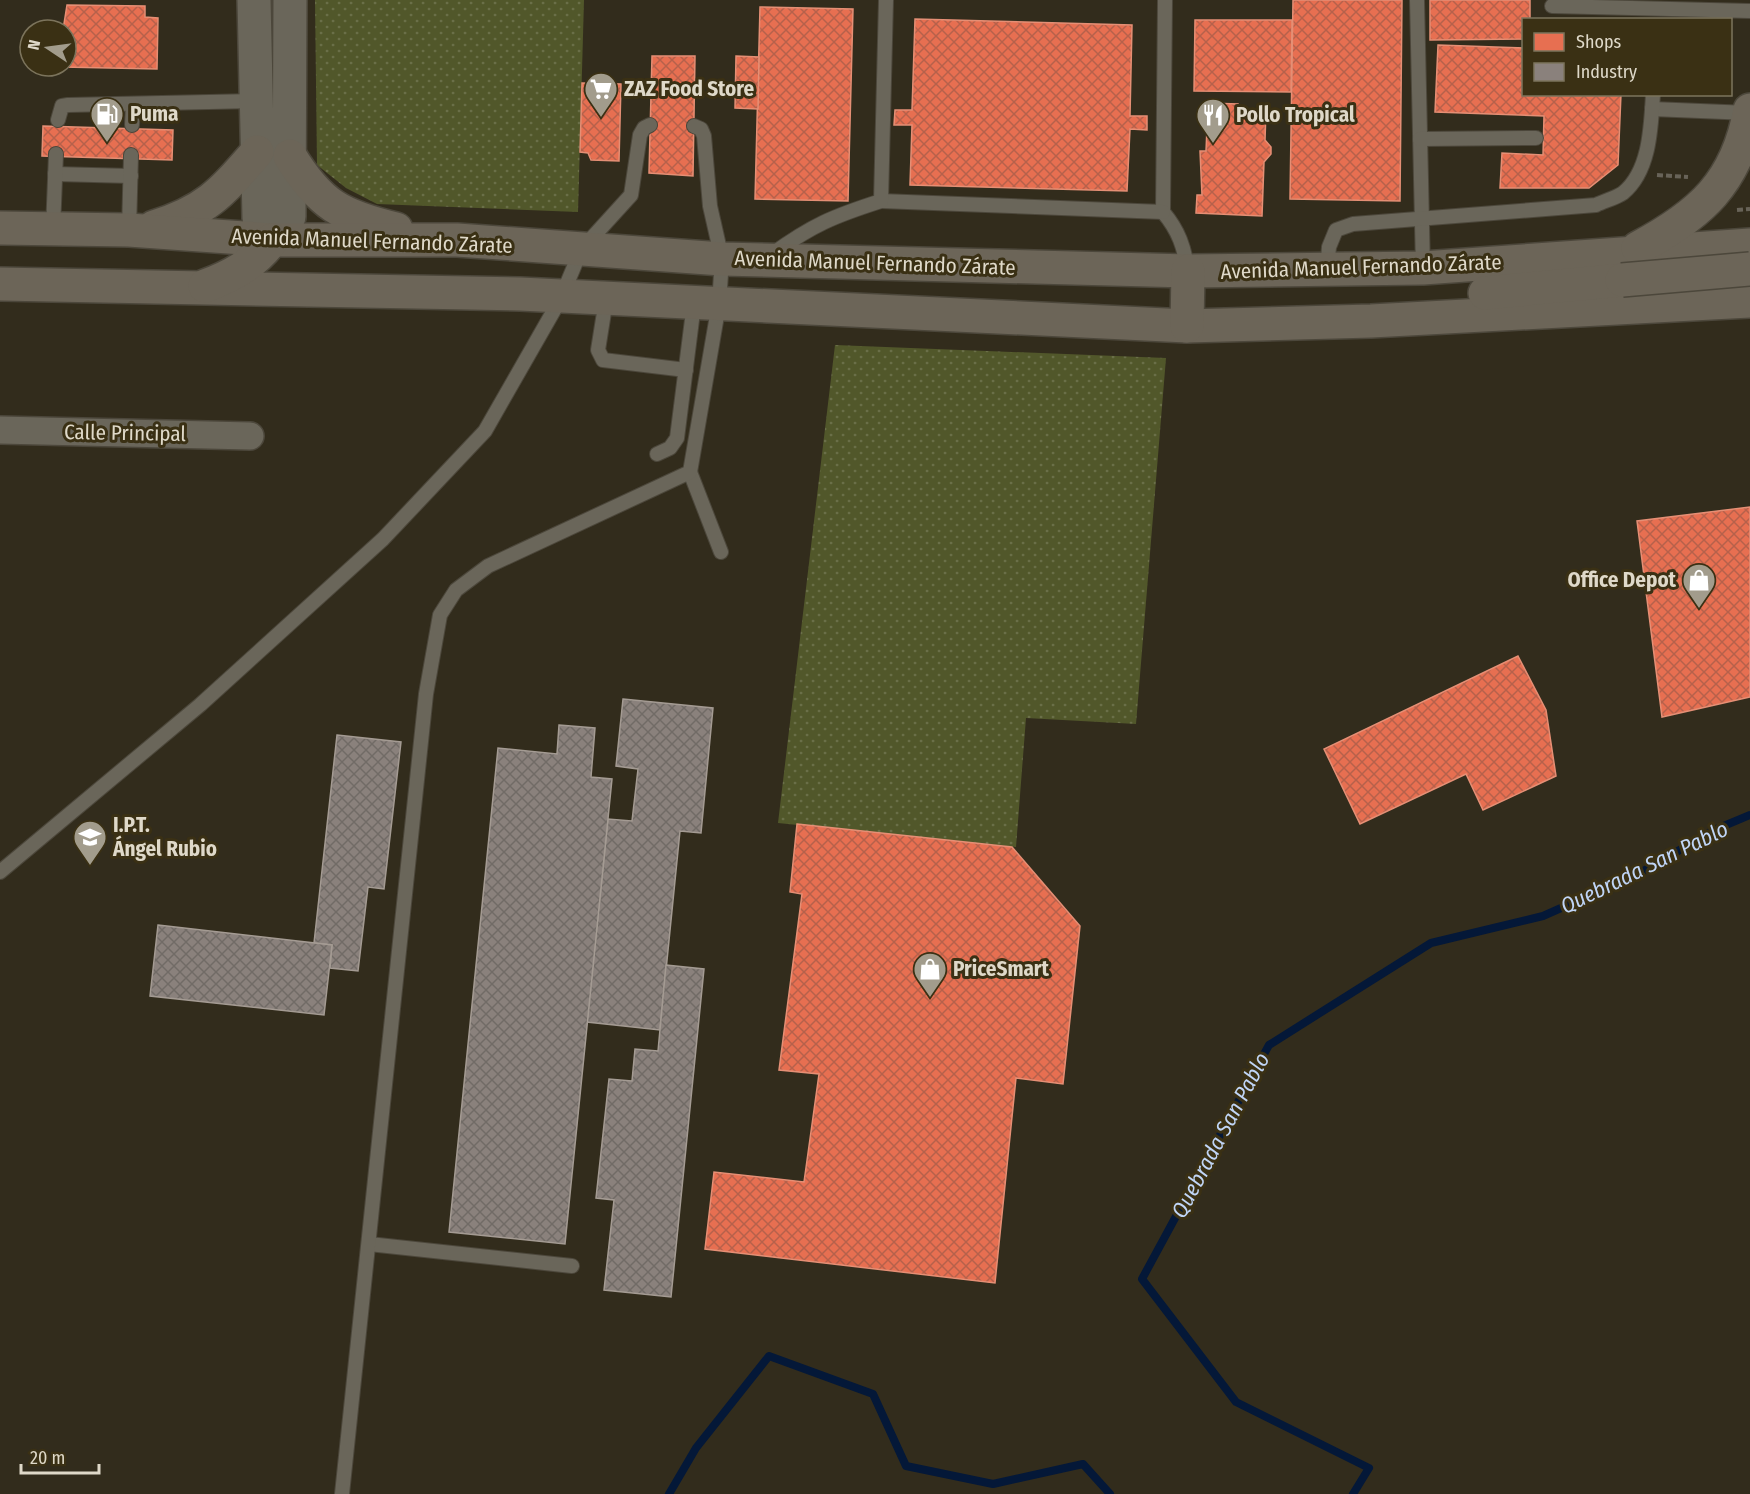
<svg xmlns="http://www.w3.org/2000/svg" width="1750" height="1494" font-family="'Fira Sans Condensed',sans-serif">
<defs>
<pattern id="grass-dots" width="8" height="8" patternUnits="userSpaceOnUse" patternTransform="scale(1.5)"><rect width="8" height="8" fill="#51572a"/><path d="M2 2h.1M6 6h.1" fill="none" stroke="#6a6f48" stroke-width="1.8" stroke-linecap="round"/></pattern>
<pattern id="shops-cross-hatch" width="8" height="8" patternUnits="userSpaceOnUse" patternTransform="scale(1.5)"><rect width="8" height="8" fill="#e76f51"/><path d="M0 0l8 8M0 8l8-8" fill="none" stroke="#b6614b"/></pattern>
<pattern id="industry-cross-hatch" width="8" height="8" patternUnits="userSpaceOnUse" patternTransform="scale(1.5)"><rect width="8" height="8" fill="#8a817c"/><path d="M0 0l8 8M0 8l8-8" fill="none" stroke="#716b66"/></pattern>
</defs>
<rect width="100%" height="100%" fill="#322c1c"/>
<!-- grass -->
<g fill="url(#grass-dots)">
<path d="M315 0H584L578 212 377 204 346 188 317 165Z"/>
<path d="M835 345 1166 358 1136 724 1026 718 1016 847 778 823Z"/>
</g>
<!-- shops -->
<g fill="url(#shops-cross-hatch)" stroke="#e58f75" stroke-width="1.5">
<path d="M1293 0H1402L1400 201 1290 199Z"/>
<path d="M1430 0H1530V20H1524V39L1430 40Z"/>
<path d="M67 5 145 6V17L158 18 157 69 62 67 66 66V30H63Z"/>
<path d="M760 7 853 9 848 201 755 199Z"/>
<path d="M915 19 1132 25 1130 116H1147V130L1130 129 1127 191 910 185 912 125H894L895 110H912Z"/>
<path d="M1195 20H1292L1291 92 1194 91Z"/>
<path d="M1438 45 1524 48V94H1621L1618 165 1589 188H1500L1502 153 1543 155 1544 116 1435 112Z"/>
<path d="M652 56H695L693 176 649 173Z"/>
<path d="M736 56 759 57 758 109 735 108Z"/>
<path d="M582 83 621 84 619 161 591 160 588 153 580 152Z"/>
<path d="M1208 103 1238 104V110L1266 111 1265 140 1271 147V154L1264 162 1262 216 1196 213 1197 195H1202L1200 151H1206Z"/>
<path d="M43 126 173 130 172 160 42 156Z"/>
<path d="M1750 507V697L1662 717 1637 521Z"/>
<path d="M1518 656 1546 710 1556 776 1483 810 1466 774 1360 824 1324 749Z"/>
<path d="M797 824 1012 847 1080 926 1063 1084 1016 1078 995 1283 705 1249 714 1172 804 1182 819 1074 779 1070 802 894 790 892Z"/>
</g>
<!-- industry -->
<g fill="url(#industry-cross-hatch)" stroke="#a49b93" stroke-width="1.5">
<path d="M623 699 713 708 701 833 680 831 660 1030 587 1022 608 819 632 821 638 769 616 766Z"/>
<path d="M559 725 595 728 591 777 612 779 565 1244 449 1232 498 748 557 754Z"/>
<path d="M337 735 401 742 384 889 368 887 358 971 330 968 332 945 314 943Z"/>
<path d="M158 925 332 945 324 1015 150 996Z"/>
<path d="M666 965 704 969 671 1297 604 1290 614 1200 596 1198 609 1079 632 1081 635 1049 658 1051Z"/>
</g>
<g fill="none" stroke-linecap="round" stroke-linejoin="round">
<!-- stream -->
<g stroke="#041838" stroke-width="8">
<path d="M669 1494 696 1448 769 1356 873 1394 906 1466 993 1484 1083 1464 1110 1494"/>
<path d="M1353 1494 1369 1468 1236 1402 1142 1279 1269 1045 1431 943 1543 916 1640 873 1714 830 1750 815"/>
</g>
<defs>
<g id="service">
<path d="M1165 0 1163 212C1179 231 1184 247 1188 271"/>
<path d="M1417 0 1423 268"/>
<path d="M1552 6 1750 11"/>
<path d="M1652 109 1749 113"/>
<path d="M58 120 62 106 68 105 255 101"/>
<path d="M132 125 133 105"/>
<path d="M1420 139 1536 138"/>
<path d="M55 174 131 176"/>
<path d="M881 201 1163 212"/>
<path d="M53 229 56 154"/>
<path d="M129 230 131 155"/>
<path d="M771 255C812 225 834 216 881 201L886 0"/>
<path d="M1327 271 1329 247 1336 230 1353 224 1596 205C1604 201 1616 198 1623 193 1650 171 1651 127 1653 94"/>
<path d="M606 300 598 350 603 360 686 370"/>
<path d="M657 454 670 448 677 438 694 304"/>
<path d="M690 472 721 552"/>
<path d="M0 872 200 705 383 539 485 431 561 298 581 250 631 195 640 135 644 128 650 125"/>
<path d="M369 1244 572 1266"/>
<path d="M342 1494 426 694 440 615 456 590 488 566 690 472 719 304 722 259 710 206 704 136 701 129 694 126"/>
</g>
<path id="minor" d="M0 430 250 436"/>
<path id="tertiary" d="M254 0 259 218 272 240 289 217 290 0"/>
<g id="primary">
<path d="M290 156C320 205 341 216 396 229"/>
<path d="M154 227C207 211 222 192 257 152"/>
<path d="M0 228 129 230 272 240H457L722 259 1188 271 1423 268 1750 245"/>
<path d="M1638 248C1700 215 1737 183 1750 110"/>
<path d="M0 284 520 294 1187 326 1371 321 1750 301"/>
<path d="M205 286C232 276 254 264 272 240"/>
<path d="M1485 293 1622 280"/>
<path d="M1187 326 1188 271"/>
</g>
</defs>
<!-- service casing -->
<use href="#service" stroke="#4c473b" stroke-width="16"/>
<!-- minor casing -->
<use href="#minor" stroke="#4c473b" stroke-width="30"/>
<!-- tertiary casing -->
<use href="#tertiary" stroke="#4c473b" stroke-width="36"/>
<!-- primary casing -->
<use href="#primary" stroke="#4c473b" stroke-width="36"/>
<!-- path -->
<g stroke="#686358" stroke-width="4" stroke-dasharray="6 3" stroke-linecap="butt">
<path d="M1657 175 1688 177"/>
<path d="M1737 210 1750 209"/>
</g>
<!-- service -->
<use href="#service" stroke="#6a665a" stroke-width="14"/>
<!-- minor -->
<use href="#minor" stroke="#6a665a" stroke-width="27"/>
<!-- tertiary -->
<use href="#tertiary" stroke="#6a665a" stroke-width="33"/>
<!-- primary -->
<use href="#primary" stroke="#6c6558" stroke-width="33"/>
<defs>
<path id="primary-bridge" d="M1622 280 1750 269"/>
</defs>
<!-- primary-bridge casing -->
<use href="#primary-bridge" stroke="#4c473b" stroke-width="36" stroke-linecap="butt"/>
<!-- primary-bridge -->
<use href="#primary-bridge" stroke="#6c6558" stroke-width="33"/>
</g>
<!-- icons -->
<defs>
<symbol id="supermarket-pin" viewBox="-11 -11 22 30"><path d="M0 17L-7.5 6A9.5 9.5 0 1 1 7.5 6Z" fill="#a29c8c" stroke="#3a3014"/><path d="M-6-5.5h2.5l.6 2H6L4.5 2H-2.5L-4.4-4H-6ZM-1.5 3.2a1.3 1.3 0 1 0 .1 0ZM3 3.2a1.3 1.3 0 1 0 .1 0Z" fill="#fff"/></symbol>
<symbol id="fuel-pin" viewBox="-11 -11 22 30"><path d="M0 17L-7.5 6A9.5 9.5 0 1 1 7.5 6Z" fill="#a29c8c" stroke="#3a3014"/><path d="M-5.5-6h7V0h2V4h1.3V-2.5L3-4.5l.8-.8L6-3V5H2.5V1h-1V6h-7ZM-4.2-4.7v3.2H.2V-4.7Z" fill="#fff"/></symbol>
<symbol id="restaurant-pin" viewBox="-11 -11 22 30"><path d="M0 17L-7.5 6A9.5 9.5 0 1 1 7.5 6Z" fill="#a29c8c" stroke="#3a3014"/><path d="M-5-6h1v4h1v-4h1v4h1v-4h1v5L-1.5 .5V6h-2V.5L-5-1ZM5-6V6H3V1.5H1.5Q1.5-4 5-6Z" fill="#fff"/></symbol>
<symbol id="shop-pin" viewBox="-11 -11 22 30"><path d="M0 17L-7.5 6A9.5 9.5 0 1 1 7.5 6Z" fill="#a29c8c" stroke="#3a3014"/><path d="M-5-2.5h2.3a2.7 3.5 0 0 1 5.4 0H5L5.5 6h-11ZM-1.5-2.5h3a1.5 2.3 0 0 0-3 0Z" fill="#fff"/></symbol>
<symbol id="school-pin" viewBox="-11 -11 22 30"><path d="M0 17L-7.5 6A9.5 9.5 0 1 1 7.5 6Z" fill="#a29c8c" stroke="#3a3014"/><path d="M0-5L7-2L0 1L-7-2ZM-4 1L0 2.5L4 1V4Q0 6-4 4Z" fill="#fff"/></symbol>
</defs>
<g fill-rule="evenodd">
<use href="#supermarket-pin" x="582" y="70" width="38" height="52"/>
<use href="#fuel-pin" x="88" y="95" width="38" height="52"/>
<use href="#restaurant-pin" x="1194" y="96" width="38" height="52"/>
<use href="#shop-pin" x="1680" y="561" width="38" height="52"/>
<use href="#school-pin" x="71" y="818" width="38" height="52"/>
<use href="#shop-pin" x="911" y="950" width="38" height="52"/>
</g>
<g text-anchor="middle" stroke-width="6" stroke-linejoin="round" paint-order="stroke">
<!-- poi labels -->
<g font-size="21" font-weight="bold" fill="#dfd9c9" stroke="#3a3014" text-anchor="start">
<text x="624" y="96">ZAZ Food Store</text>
<text x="130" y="121">Puma</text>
<text x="1236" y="122">Pollo Tropical</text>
<text x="1676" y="587" text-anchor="end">Office Depot</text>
<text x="113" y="832">I.P.T.<tspan x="113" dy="24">Ángel Rubio</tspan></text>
<text x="953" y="976">PriceSmart</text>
</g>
<!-- street labels -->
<g font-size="21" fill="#dfd9c9" stroke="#3a3014">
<text transform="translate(372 241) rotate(2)" y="7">Avenida Manuel Fernando Zárate</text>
<text transform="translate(875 263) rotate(2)" y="7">Avenida Manuel Fernando Zárate</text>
<text transform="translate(1361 267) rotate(-2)" y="7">Avenida Manuel Fernando Zárate</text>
<text transform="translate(125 433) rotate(1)" y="7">Calle Principal</text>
</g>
<!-- water labels -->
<g font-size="22" font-style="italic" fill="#c0d5f6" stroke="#3a3014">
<text transform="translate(1644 867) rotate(-26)" y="8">Quebrada San Pablo</text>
<text transform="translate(1220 1135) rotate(-62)" y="8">Quebrada San Pablo</text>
</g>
</g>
<!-- legend -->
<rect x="1522" y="18" width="210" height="78" fill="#3a3014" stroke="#7c745c" stroke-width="1.5"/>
<rect x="1534" y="33" width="30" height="18" fill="#e76f51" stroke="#7c745c" stroke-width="1.5"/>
<text x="1576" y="48" font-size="18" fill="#dfd9c9">Shops</text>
<rect x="1534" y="63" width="30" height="18" fill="#8a817c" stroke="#7c745c" stroke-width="1.5"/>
<text x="1576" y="78" font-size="18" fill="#dfd9c9">Industry</text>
<!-- north arrow -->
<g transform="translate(48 48) rotate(283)"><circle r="28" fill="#3a3014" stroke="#7c745c" stroke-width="1.5"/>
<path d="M0-4.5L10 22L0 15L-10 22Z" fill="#a29c8c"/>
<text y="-9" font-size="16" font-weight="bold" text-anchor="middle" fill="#dfd9c9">N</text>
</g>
<!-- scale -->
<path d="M21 1464v9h78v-9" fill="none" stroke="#dfd9c9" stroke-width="3"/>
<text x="30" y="1464" font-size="18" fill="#dfd9c9" stroke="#3a3014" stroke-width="4.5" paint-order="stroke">20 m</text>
</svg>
